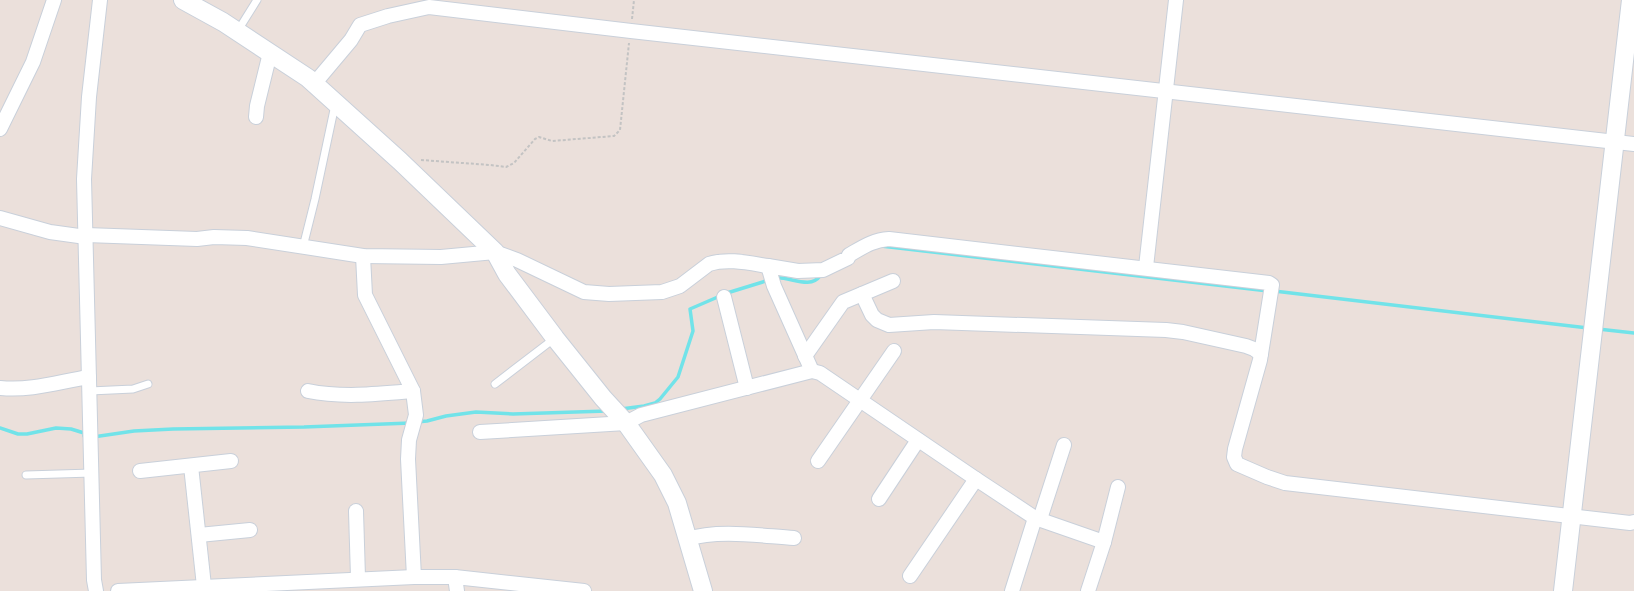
<svg xmlns="http://www.w3.org/2000/svg" width="1634" height="591" font-family="'Work Sans',sans-serif">
<rect width="100%" height="100%" fill="#ebe0db"/>
<g fill="none" stroke-linecap="round" stroke-linejoin="round">
<!-- stream -->
<g stroke="#71e3e9" stroke-width="3.5">
<path d="M881 246 1268 291"/>
<path d="M775 278C789 276 810 290 820 276"/>
<path d="M1274 291 1588 328"/>
<path d="M1598 329 1634 333"/>
<path d="M621 409 644 406 655 403 660 399 678 377 693 331 690 309 727 293 769 280"/>
<path d="M417 422 427 421 446 416 476 412 513 414 607 411"/>
<path d="M0 428 18 434H27L56 428 71 429 84 433V436"/>
<path d="M93 437 134 431 173 429 304 427 411 423"/>
</g>
<defs>
<g id="service">
<path d="M237 32 257 0"/>
<path d="M303 247 315 199 335 105"/>
<path d="M495 384 555 338"/>
<path d="M90 391 133 389 148 384"/>
<path d="M26 475 92 473"/>
</g>
<g id="minor">
<path d="M314 84 351 40 360 25 388 16 429 7 631 31 1634 144"/>
<path d="M256 117 257 106 270 53"/>
<path d="M0 129 33 62 54 0"/>
<path d="M0 218 50 232 86 237"/>
<path d="M86 235 197 239 214 237 247 238 363 256 441 257 495 252 517 260 584 292 609 294 662 292 680 286 709 264C727 258 749 263 768 266"/>
<path d="M1146 267 1176 0"/>
<path d="M862 294 872 315 877 320 889 325 934 322 1166 330 1183 332 1246 346 1254 349 1261 354"/>
<path d="M724 297 747 388"/>
<path d="M805 356 843 302 893 281"/>
<path d="M812 371 774 286 768 266 798 271 823 270 848 258 849 255C863 247 873 240 889 239L1269 283 1272 285 1260 360 1235 449 1234 457 1237 464 1267 477 1285 483 1630 523 1634 522"/>
<path d="M0 388C32 391 58 382 89 377"/>
<path d="M308 391C342 398 379 394 413 391L365 295 363 256"/>
<path d="M413 391 416 415 409 440 408 459 414 577"/>
<path d="M480 432 626 423 641 415 812 371 820 373 976 479 1035 518 1012 591"/>
<path d="M818 461 894 351"/>
<path d="M191 466 204 586"/>
<path d="M140 471 231 461"/>
<path d="M879 499 918 440"/>
<path d="M356 511 358 578"/>
<path d="M1035 518 1104 542 1118 487"/>
<path d="M1040 519 1064 445"/>
<path d="M199 535 250 530"/>
<path d="M687 539C719 529 761 536 794 538"/>
<path d="M910 576 976 479"/>
<path d="M455 577 457 591"/>
<path d="M96 591 94 580 84 179 89 97 100 0"/>
<path d="M118 591 414 577H455L584 591"/>
<path d="M1088 591 1104 542"/>
</g>
<g id="tertiary">
<path d="M183 0 223 22 308 78 400 161 495 252 507 274 555 338 603 398 626 423 663 475 677 503 703 591"/>
<path d="M1563 591 1631 0"/>
</g>
</defs>
<!-- service casing -->
<use href="#service" stroke="#c9d0da" stroke-width="9"/>
<!-- minor casing -->
<use href="#minor" stroke="#c9d0da" stroke-width="16"/>
<!-- tertiary casing -->
<use href="#tertiary" stroke="#c9d0da" stroke-width="20"/>
<!-- path -->
<g stroke="#c3c3c3" stroke-width="2" stroke-dasharray="3 2" stroke-linecap="butt">
<path d="M632 19 634 0"/>
<path d="M421 160 490 165 506 167 514 163 535 139 539 137 552 141 614 136 620 130 629 43"/>
</g>
<!-- service -->
<use href="#service" stroke="#fff" stroke-width="7"/>
<!-- minor -->
<use href="#minor" stroke="#fff" stroke-width="14"/>
<!-- tertiary -->
<use href="#tertiary" stroke="#fff" stroke-width="18"/>
</g>
</svg>
